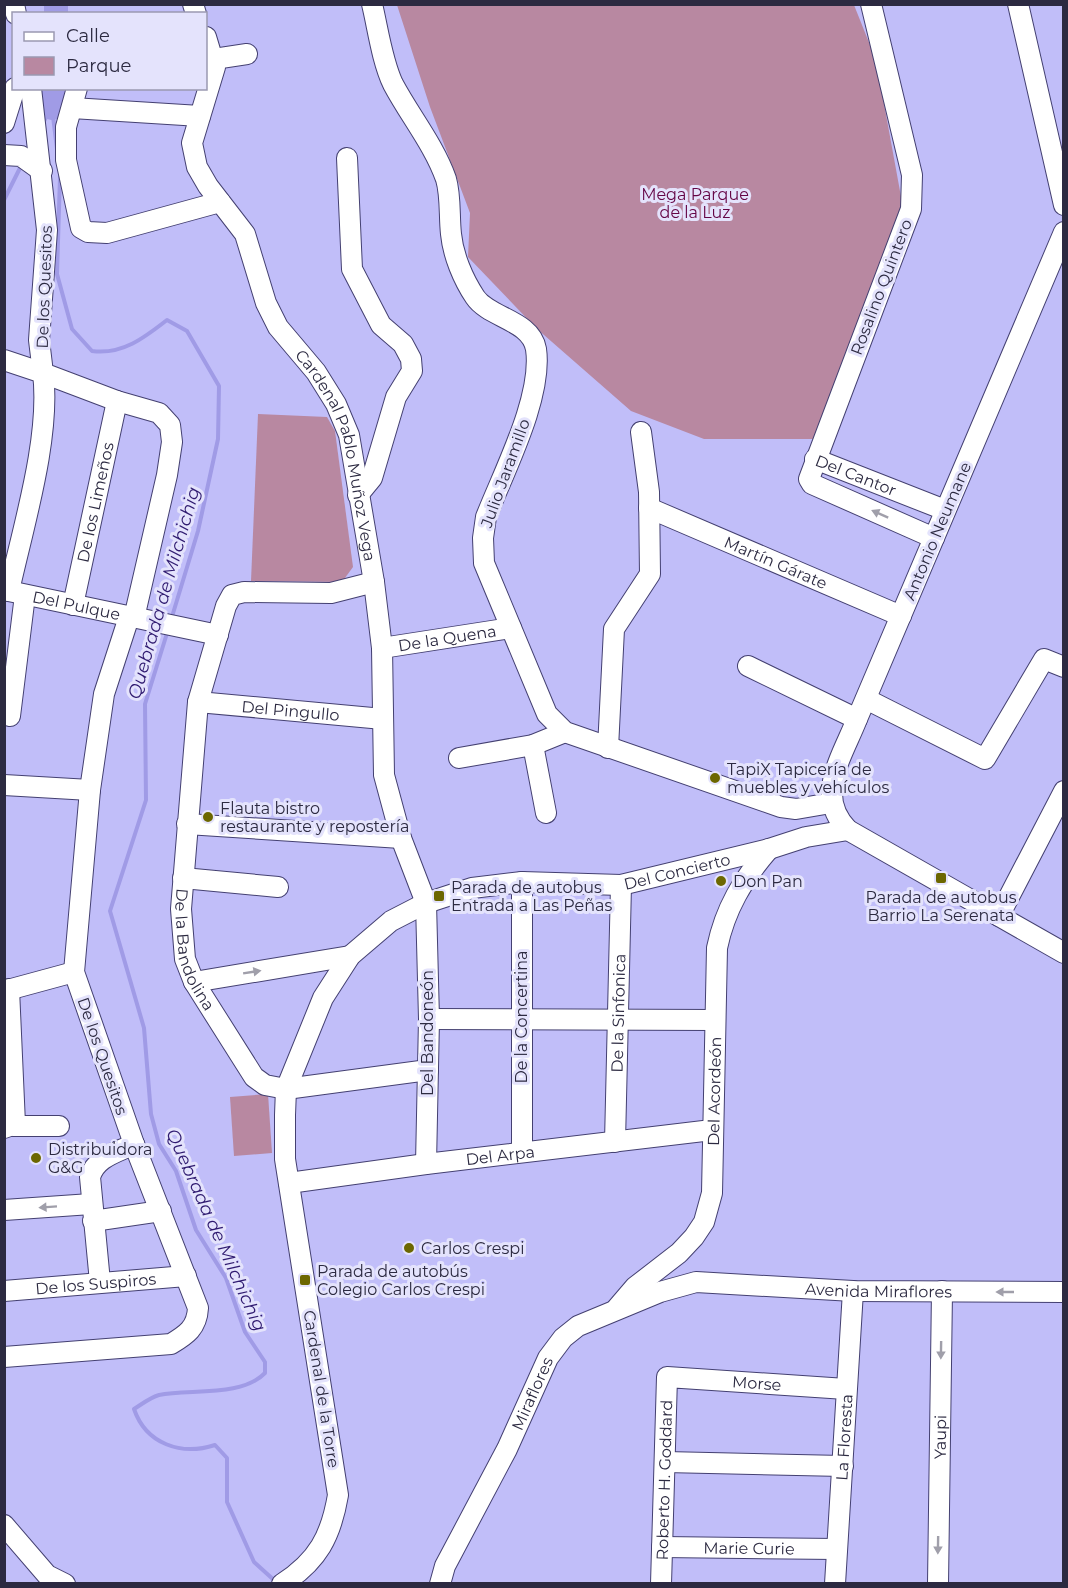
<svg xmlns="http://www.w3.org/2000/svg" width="1068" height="1588" font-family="Montserrat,sans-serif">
<rect width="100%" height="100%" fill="#c1bef9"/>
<!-- green -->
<g fill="#b888a1">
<path d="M397 5H854L876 60 904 213 813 439H704L631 411 536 328 468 257 470 213 430 107Z"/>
<path d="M258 414 327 417 335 431 353 567 342 582 251 581Z"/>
<path d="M268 1094 272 1153 234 1156 230 1097Z"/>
</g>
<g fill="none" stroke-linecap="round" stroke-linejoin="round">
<!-- stream -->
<g stroke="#a09be6" stroke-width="4">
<path d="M52 108 57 149"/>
<path d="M43 123 51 108"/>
<path d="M60 177 57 274 72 329 92 351C122 355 144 338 167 320L187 331 219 386 218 439 198 531 171 620"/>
<path d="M4 200 22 164"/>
<path d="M168 630 145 704 146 800 110 911 144 1028 151 1114 159 1144 176 1171 196 1230 226 1278 245 1332 265 1362V1373C242 1397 191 1389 159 1395 151 1397 142 1404 134 1409 146 1444 181 1456 215 1445L227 1458V1502L254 1562 275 1581"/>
</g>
<!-- river -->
<g stroke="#a09be6" stroke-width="24">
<path d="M56 14V4"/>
<path d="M52 108 53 88"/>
</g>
<defs>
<g id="minor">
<path d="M14 4 16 14"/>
<path d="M193 4 196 14"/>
<path d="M372 4C378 29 382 61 393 84 410 116 434 145 446 179 451 196 449 216 451 234 453 255 463 279 475 297 489 318 531 320 536 349 543 397 504 471 486 517L483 538 484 563 547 714 565 732 781 807 796 809 831 803"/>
<path d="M871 4 912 175 911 209 809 479 812 484 934 538"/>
<path d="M1018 4 1064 205"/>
<path id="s1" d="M206 37 215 67 192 143 197 167 208 186 245 234 266 303 278 327 316 372 336 404 349 435 374 582 382 648 384 775 401 838 426 903 429 1019 426 1164"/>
<path d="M214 59 247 54"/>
<path d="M31 88 47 230 39 340 43 373 117 401 159 413 170 425 172 442 167 475 134 618"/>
<path d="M77 88 66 127V160L81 228 88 232 107 233 220 202"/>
<path d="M72 108 200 116"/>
<path d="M4 123 15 88"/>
<path d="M4 155 21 156 42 171"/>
<path d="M347 158 352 269 381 325 403 344 411 359 412 371 396 397 372 478 358 495"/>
<path d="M1064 232 857 719C842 757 814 796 848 830L1064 953"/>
<path d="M4 360 43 373C51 437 23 527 9 591"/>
<path id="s2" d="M815 459 945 510"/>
<path id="s3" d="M649 508 901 616"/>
<path id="s4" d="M374 582 331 593 244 592 232 595 226 606 198 702 181 909 185 959 194 982 254 1077 265 1085 286 1089 428 1070"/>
<path id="s5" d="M4 590 218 635"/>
<path id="s6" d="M73 605 117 401"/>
<path id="s7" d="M382 648 511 628"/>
<path d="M748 666 857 719"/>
<path d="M866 699 985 759 1044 659 1064 667"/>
<path id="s8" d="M198 702 383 719"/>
<path d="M10 716 25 595"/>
<path d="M533 745 546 813"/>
<path d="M608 748 614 629 650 574 649 492 641 432"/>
<path d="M459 758 533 745 565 732"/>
<path d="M4 785 90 790"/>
<path d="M187 824 401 838"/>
<path d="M183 878 278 887"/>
<path d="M999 916 1064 791"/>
<path d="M194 982 350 956"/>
<path d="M4 991 74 972"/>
<path d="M429 1019 715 1020"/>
<path d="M13 1126H59"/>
<path d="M4 1128 15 1124 9 989"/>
<path id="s9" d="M615 1142 621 885"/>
<path d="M522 1152V882"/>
<path id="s10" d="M289 1183 426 1164 712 1130"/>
<path d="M4 1210 91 1204"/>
<path d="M93 1221 161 1211"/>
<path d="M100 1282 90 1177C96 1157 116 1153 134 1144"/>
<path id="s11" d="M4 1291 186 1276"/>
<path id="s12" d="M617 1308 635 1287 679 1253 694 1237 704 1222 712 1193 717 948C725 909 743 879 769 849"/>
<path d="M4 1357 171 1344C186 1335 197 1328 198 1308L134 1144 74 972 90 790 104 694 129 617"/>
<path d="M665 1462 843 1466"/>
<path d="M4 1525 47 1575 65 1584"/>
<path id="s13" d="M662 1547 837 1549"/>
<path id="s14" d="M282 1584C318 1561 331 1536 338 1495L285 1159V1115L286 1089 323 998 350 956 391 921 426 903 472 888 522 882 621 885 769 849 806 837 848 830"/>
<path id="s15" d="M440 1584 445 1566 507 1449 548 1358 563 1338 578 1326 660 1292 696 1282 853 1291 1064 1292"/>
<path id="s16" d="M661 1584 667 1377 846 1389"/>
<path id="s17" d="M835 1584 853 1291"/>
<path id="s18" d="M938 1584 942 1291"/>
</g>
</defs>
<!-- minor casing -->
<use href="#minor" stroke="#444071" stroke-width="22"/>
<!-- minor -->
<use href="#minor" stroke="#fff" stroke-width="20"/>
</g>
<!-- one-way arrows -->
<defs><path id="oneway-solid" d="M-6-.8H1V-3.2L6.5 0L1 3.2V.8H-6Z" transform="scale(1.5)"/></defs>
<g fill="#a09faa">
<use href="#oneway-solid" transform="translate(880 514) rotate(-156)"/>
<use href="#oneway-solid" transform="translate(252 972) rotate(-9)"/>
<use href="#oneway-solid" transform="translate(48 1207) rotate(176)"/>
<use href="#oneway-solid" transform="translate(1005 1292) rotate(-180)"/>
<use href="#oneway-solid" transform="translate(941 1350) rotate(91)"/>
<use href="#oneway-solid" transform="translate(938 1545) rotate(91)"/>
</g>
<!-- markers -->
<g fill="#6c6700" stroke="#e4e3fc" stroke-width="2">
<circle cx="715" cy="778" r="6"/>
<circle cx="208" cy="817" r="6"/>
<rect x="935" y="872" width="12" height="12" rx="3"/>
<circle cx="721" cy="881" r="6"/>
<rect x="433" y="890" width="12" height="12" rx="3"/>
<circle cx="36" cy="1158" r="6"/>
<circle cx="409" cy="1248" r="6"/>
<rect x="299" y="1274" width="12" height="12" rx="3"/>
</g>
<g text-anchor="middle" stroke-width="6" stroke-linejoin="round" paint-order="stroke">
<!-- park labels -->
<g font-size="16" fill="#640445" stroke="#e4e3fc">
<text x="695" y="200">Mega Parque<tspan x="695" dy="18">de la Luz</tspan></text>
</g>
<!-- street labels -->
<g font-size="16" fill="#2c2a41" stroke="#e4e3fc">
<text transform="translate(44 287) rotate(-88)" y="6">De los Quesitos</text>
<text transform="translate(881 287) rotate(-69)" y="6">Rosalino Quintero</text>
<text dy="6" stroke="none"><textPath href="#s1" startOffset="462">Cardenal Pablo Muñoz Vega</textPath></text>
<text transform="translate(505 473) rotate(-70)" y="6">Julio Jaramillo</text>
<text dy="6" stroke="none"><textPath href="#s2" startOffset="44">Del Cantor</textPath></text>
<text dy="6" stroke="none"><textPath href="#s6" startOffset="105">De los Limeños</textPath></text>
<text transform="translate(937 531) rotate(-67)" y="6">Antonio Neumane</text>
<text dy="6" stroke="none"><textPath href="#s3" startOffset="138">Martín Gárate</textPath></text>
<text dy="6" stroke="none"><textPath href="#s5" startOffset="74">Del Pulque</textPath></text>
<text dy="6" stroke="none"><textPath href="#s7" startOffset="66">De la Quena</textPath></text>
<text dy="6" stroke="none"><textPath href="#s8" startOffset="93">Del Pingullo</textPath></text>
<text dy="6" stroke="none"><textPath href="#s14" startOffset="1016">Del Concierto</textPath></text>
<text dy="6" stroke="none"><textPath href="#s4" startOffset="507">De la Bandolina</textPath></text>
<text dy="6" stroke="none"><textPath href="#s9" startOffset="129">De la Sinfonica</textPath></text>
<text transform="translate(521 1017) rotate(-90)" y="6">De la Concertina</text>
<text transform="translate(427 1033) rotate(-90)" y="6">Del Bandoneón</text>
<text transform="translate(103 1056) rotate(71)" y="6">De los Quesitos</text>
<text dy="6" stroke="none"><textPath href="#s12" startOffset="255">Del Acordeón</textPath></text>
<text dy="6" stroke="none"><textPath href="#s10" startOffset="213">Del Arpa</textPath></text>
<text dy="6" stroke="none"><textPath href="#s11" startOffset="92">De los Suspiros</textPath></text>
<text dy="6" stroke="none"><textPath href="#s15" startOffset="604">Avenida Miraflores</textPath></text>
<text dy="6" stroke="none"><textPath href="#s16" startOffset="297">Morse</textPath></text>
<text transform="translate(322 1389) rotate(81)" y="6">Cardenal de la Torre</text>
<text dy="6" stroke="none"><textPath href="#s15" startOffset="212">Miraflores</textPath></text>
<text dy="6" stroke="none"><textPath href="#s17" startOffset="147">La Floresta</textPath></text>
<text dy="6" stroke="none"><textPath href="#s18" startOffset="147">Yaupi</textPath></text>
<text dy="6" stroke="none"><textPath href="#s16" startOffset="104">Roberto H. Goddard</textPath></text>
<text dy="6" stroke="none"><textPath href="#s13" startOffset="87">Marie Curie</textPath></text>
</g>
<!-- poi labels -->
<g font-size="16" fill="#2c2a41" stroke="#e4e3fc" text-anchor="start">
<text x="727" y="775">TapiX Tapicería de<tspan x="727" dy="18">muebles y vehículos</tspan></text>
<text x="220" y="814">Flauta bistro<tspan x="220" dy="18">restaurante y repostería</tspan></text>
<text x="733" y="887">Don Pan</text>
<text x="451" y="893">Parada de autobus<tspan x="451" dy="18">Entrada a Las Peñas</tspan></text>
<text x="941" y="903" text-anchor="middle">Parada de autobus<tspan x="941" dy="18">Barrio La Serenata</tspan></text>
<text x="48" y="1155">Distribuidora<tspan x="48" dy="18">G&amp;G</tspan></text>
<text x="421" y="1254">Carlos Crespi</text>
<text x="317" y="1277">Parada de autobús<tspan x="317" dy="18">Colegio Carlos Crespi</tspan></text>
</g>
<!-- water labels -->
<g font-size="18" font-style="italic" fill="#2f1a70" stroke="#e4e3fc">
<text transform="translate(164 593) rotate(-74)" y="6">Quebrada de Milchichig</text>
<text transform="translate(216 1230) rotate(66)" y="6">Quebrada de Milchichig</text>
</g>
</g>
<!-- border -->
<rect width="1068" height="1588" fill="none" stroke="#2c2a41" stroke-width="12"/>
<!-- legend -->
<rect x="12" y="12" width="195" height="78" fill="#e4e3fc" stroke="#9a99b1" stroke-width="1.5"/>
<rect x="24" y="32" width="30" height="9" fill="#ffffff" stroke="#9a99b1" stroke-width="1.5"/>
<text x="66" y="42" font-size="18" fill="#2c2a41">Calle</text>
<rect x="24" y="57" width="30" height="18" fill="#b888a1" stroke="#9a99b1" stroke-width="1.5"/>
<text x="66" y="72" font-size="18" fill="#2c2a41">Parque</text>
</svg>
